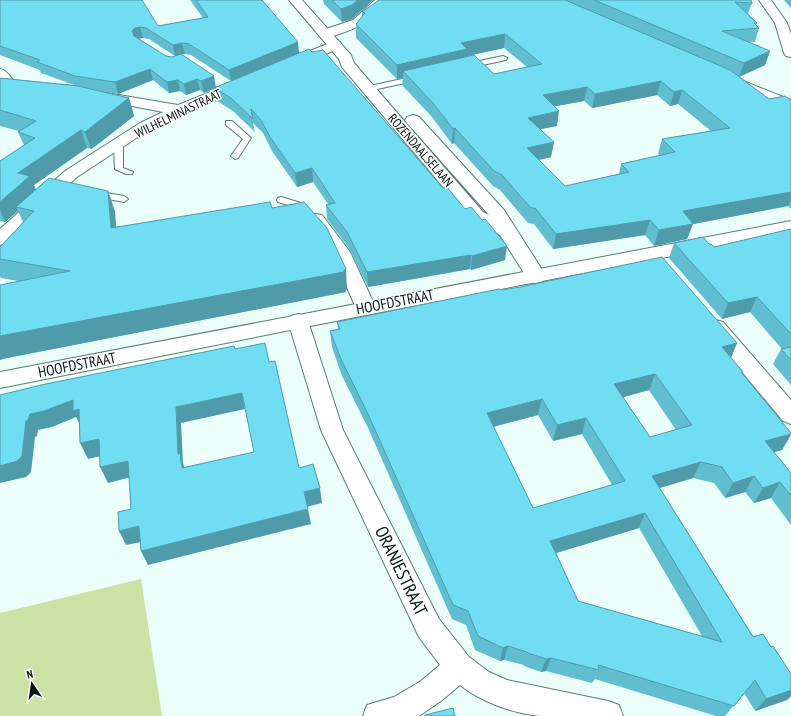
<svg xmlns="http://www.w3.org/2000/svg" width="791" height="716" font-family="'PT Sans Narrow',sans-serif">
<rect width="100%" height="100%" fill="#ecfefa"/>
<!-- green -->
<path fill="#cce2a5" d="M141 579 162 716H0V613Z"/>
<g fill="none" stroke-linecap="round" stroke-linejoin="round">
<defs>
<g id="service">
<path d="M503 56 507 58 506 60 468 68 464 66 465 64Z"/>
<path d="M416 76 420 78 419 80 368 91 364 89 365 87Z"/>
<path d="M226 121H232L251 138 238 158 235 159 231 156 243 139 226 125Z"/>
<path d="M116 141H122L123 143V168L133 172 132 174H126L115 169 114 146Z"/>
<path d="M95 191 124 196 128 199 124 202 92 196 91 194Z"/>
<path d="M281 197 301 203 303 205 298 208 278 202 277 200 278 198Z"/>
</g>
<g id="minor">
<path d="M375 0H388C375 19 357 29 336 35 330 37 326 38 320 37L319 34 320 31 353 20Z"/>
<path d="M759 0H771L787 23 791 34V57L786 56 784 53 775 23Z"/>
<path d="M335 41 340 42 342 45 340 48 302 64H292L290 61 292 58Z"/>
<path d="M0 69C6 70 9 75 13 80L11 83 6 84 0 82Z"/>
<path d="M733 77 791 100V109L728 84 726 81 728 78Z"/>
<path d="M243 79 248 80 250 83 248 86 150 129 77 177 6 243 0 245V229L65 171 140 123 163 112 96 99 94 96 96 93 101 92 178 105Z"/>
<path d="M316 214 322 215 350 252 376 308 373 313 366 315 359 313 356 308 332 253 307 219 310 215Z"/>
<path d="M298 314 305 316 308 321 343 430 439 619 469 657 489 672 507 680 608 701 619 705 623 716C597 716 565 716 540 716 512 713 481 702 460 685L441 701 419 716H363L367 705 394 697 421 681 440 665 419 637 321 430 288 321 291 316Z"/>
<path d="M716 320 723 322 791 400V424L783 421 709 332 706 327 709 322Z"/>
</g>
<path id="tertiary" d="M289 0H302L351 55 354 63 483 212 489 215 407 123 405 120 407 117 413 115 419 117 504 210 546 276 543 281 536 283 529 281 500 235 471 220 342 67 339 59Z"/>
<path id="secondary" d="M791 221V233L366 315 0 388V372Z"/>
</defs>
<!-- service casing -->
<use href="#service" stroke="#537d76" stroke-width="2"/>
<!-- minor casing -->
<use href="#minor" stroke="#537d76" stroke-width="2"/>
<!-- tertiary casing -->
<use href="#tertiary" stroke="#537d76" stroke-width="2"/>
<!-- secondary casing -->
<use href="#secondary" stroke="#537d76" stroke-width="2"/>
<!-- service -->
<use href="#service" fill="#fff" fill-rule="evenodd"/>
<!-- minor -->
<use href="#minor" fill="#fff" fill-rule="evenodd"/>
<!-- tertiary -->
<use href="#tertiary" fill="#fff" fill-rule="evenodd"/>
<!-- secondary -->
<use href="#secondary" fill="#fff" fill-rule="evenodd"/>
</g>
<!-- wall -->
<g fill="#61bed1" fill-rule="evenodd">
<path d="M0 0 158 26 203 18 190 0H262L299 53 505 260 471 270 470 269 368 287 348 247 327 219 326 205 328 204 313 182 297 187 272 151 263 133 253 123 255 132 233 111 217 101 214 88 204 93 200 90 186 95 180 91 169 93 153 80 118 94 95 90 129 98 134 116 96 146 91 149 87 148 34 185 36 189 108 191 115 212 116 227 272 208 347 290H346V292L7 358 18 281 1 278 0 276V247L23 222 18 211 5 222 0 221V161L24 145 18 132 19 131 0 126V78L74 85 41 73 40 70 0 55ZM138 38H143L149 39 175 56 172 57 166 56ZM181 54H185L191 55 231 81 216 87Z"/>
<path d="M323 0H373L352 19 342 22 324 4Z"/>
<path d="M379 0H751L752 3 748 14 757 23 756 25 759 28 755 42H749L770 51 765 65 739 77 769 99 791 100V209L788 206 693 224 687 239 654 246 645 235 553 249 534 224 528 223 500 190 493 186 454 143 452 144 432 117 402 85 403 78 397 79 356 38V24L362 17V12ZM504 48 527 67 494 74 467 57V56ZM657 95 670 106 678 104 711 131 662 139 658 154 660 155 621 164 619 174 565 186 539 160 551 157 540 129 557 126 555 106 584 101 592 108Z"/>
<path d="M784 0H791V8Z"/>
<path d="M791 229V385L773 364 781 349H782L750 312 722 319 669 258 674 243 709 244 714 247Z"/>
<path d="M503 290 737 343 731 357 743 372 742 374 782 450 774 452 791 473V525L771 498 754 503 745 492 725 498 714 483 693 478 660 488 791 696 787 700 755 711 744 693 725 716H716L595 679 592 683 546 671 541 672 524 666V665L504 660 500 661 475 650 466 625 452 619 369 430 342 376 332 347 330 331 338 329 337 322ZM649 390 676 430 650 437 623 397ZM538 415 553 441 582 434 612 485 533 508 493 427ZM639 528 702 636 578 601 556 553Z"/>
</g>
<!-- shaded-wall -->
<g fill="#4f9baa">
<path d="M358 0H373L352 19 342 22 341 9Z"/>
<path d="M140 27 143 38 138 39 135 42 132 31 135 28Z"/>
<path d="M505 34 504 48 467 56 466 63 403 71V78L397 79V65L461 43Z"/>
<path d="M298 42 299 53 231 81 229 70Z"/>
<path d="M182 43 185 54 175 56 173 45Z"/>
<path d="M770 51 765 65 739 77 744 63Z"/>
<path d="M150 69 153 80 118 94 115 82Z"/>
<path d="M214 76 216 88 204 93 201 81Z"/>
<path d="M197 79 200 90 186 95 184 84Z"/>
<path d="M178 80 180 91 169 93 167 82Z"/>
<path d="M661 81 657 95 592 108 595 94Z"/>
<path d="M587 87 584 101 541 109 543 95Z"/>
<path d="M682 90 678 104 670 106 674 92Z"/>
<path d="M129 98 134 116 91 149 85 132Z"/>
<path d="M559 111 557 126 526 132 528 118Z"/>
<path d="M455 128 454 143 452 144 453 129Z"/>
<path d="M81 130 87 148 34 185 37 194 16 207 18 211 5 222 0 210V202L18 173Z"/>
<path d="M554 142 551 157 525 163 527 148Z"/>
<path d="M312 168 313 182 297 187 295 173Z"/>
<path d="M108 191 115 212 117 249 111 228Z"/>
<path d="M791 192V199L788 206 678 227 683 211Z"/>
<path d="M650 220 645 235 553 249 556 234Z"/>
<path d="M693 224 687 239 654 246 659 230Z"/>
<path d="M507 246 505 260 471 270 472 256Z"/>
<path d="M471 255 470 269 368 287 367 272Z"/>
<path d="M346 269 347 290H346V292L7 358 0 360V336Z"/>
<path d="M757 297 750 312 722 319 728 303Z"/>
<path d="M737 343 730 360 722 347Z"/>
<path d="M655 374 649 390 609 401 614 384Z"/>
<path d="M242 393 245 409 181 423 183 463 185 469 182 468 178 454 176 407Z"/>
<path d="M542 399 538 415 484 429 487 413Z"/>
<path d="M73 400 79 409 81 427 76 417 52 427 38 430 37 436 35 437 31 472 26 477 0 483V466L26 421 30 414Z"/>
<path d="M586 418 582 434 553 441 557 425Z"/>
<path d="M791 434V435L782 450 756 457 765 441Z"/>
<path d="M99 439 106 455 88 459 80 443Z"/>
<path d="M128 461 135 476 108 483 100 467Z"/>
<path d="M701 462 693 478 646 492 652 476Z"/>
<path d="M754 476 745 492 725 498 733 483Z"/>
<path d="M780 482 771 498 754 503 763 488Z"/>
<path d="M320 488 322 503 306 507 304 492Z"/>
<path d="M308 509 311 524 148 565 141 551Z"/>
<path d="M645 513 639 528 546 556 550 541Z"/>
<path d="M139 526 146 541 126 545 119 531Z"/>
<path d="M508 646 504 660 500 661 503 648Z"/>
<path d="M551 658 546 671 541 672 546 659Z"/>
<path d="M791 690V696L787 700 755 711 766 699Z"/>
</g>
<!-- building -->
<g fill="#71ddf3" stroke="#4f9baa" fill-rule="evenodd">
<path d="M0 0H142L158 26 208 17 196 0H262L298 42 229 70 189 44 182 43 173 45 146 28 140 27 135 28 132 31 134 36 166 56 172 57 181 54 214 76 201 81 197 79 184 84 178 80 167 82 150 69 115 82 75 76 37 62 40 60 0 46Z"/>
<path d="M332 0H358L352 5 341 9Z"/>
<path d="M379 0H565L730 70 769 99 785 96 791 100V192L683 211 693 224 659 230 650 220 556 234 536 209 530 207 502 175 494 171 455 128 453 129 433 103 403 71 474 55 494 74 542 64 505 34 461 43 467 49 397 65 356 24 365 13 362 12ZM661 81 674 92 682 90 730 128 662 139 675 152 621 164 629 172 565 186 527 148 554 142 528 118 559 111 543 95 587 87 595 94Z"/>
<path d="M594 0H751L752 3 735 2 757 23H754L759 28 722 31 770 51 744 63Z"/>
<path d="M309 49 312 52 323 50 443 188 447 187 465 209 471 207 482 220 485 219 507 246 472 256 471 255 367 272 347 232 326 205 335 203 312 168 295 173 270 137 261 120 251 109 253 119 231 98 214 88Z"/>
<path d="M0 78 78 86 129 98 90 128 85 132 81 130 18 173 30 176 0 202V161L35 138 18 132 36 121 0 110Z"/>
<path d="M49 178 108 191 111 228 270 202 272 208 304 202 327 228 346 269 344 270V272L0 336V285L70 271 0 259V247L34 211 16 207Z"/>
<path d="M791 229V334L757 297 728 303 674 243 703 237 709 244H711L714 247Z"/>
<path d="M662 257 737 343 722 347 743 372H741L791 433V434L765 441 791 473V496L780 482 763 488 754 476 733 483 722 467 701 462 652 476 753 637 763 634 771 647 773 646 791 674V690L766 699 755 680 734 706 598 665 599 670 551 658 546 659 528 653 527 652 508 646 503 648 478 636 468 611 453 605 368 414 341 359 330 331 340 329 337 322 499 289 503 290 520 287ZM655 374 692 425 650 437 614 384ZM542 399 557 425 586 418 625 481 533 508 487 413ZM645 513 722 642 578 601 550 541Z"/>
<path d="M265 343 269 362 275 361 299 468 313 464 320 488 304 492 308 509 141 551 139 526 119 531 118 512 131 509 128 461 100 467 99 439 80 443 79 409 73 411V400L44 411 30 414 28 420 26 421 22 456 17 461 0 466V395L41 385 234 346 235 349ZM242 393 254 452 182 468 180 453 178 454 176 407Z"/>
<path d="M791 347V360L781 349Z"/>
<path d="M453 708 455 716H425V715Z"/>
</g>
<g text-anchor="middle" stroke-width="3" stroke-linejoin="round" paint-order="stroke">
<!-- far-street labels -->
<g font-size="13" fill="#041411" stroke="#fff">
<text transform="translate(178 113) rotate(-26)" y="5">WILHELMINASTRAAT</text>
<text transform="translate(421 150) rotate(49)" y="5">ROZENDAALSELAAN</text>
</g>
<!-- street labels -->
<g font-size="15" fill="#041411" stroke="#fff">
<text transform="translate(395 302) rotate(-11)" y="5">HOOFDSTRAAT</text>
<text transform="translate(77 365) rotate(-11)" y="5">HOOFDSTRAAT</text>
</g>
<!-- near-street labels -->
<g font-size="18" fill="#041411" stroke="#fff">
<text transform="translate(401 571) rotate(64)" y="6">ORANJESTRAAT</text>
</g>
</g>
<!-- north arrow -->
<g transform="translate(32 684) rotate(347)" stroke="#ffffff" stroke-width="3" paint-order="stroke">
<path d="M0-3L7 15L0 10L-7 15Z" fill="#041411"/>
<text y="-6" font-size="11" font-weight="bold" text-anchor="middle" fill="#041411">N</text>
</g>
</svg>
